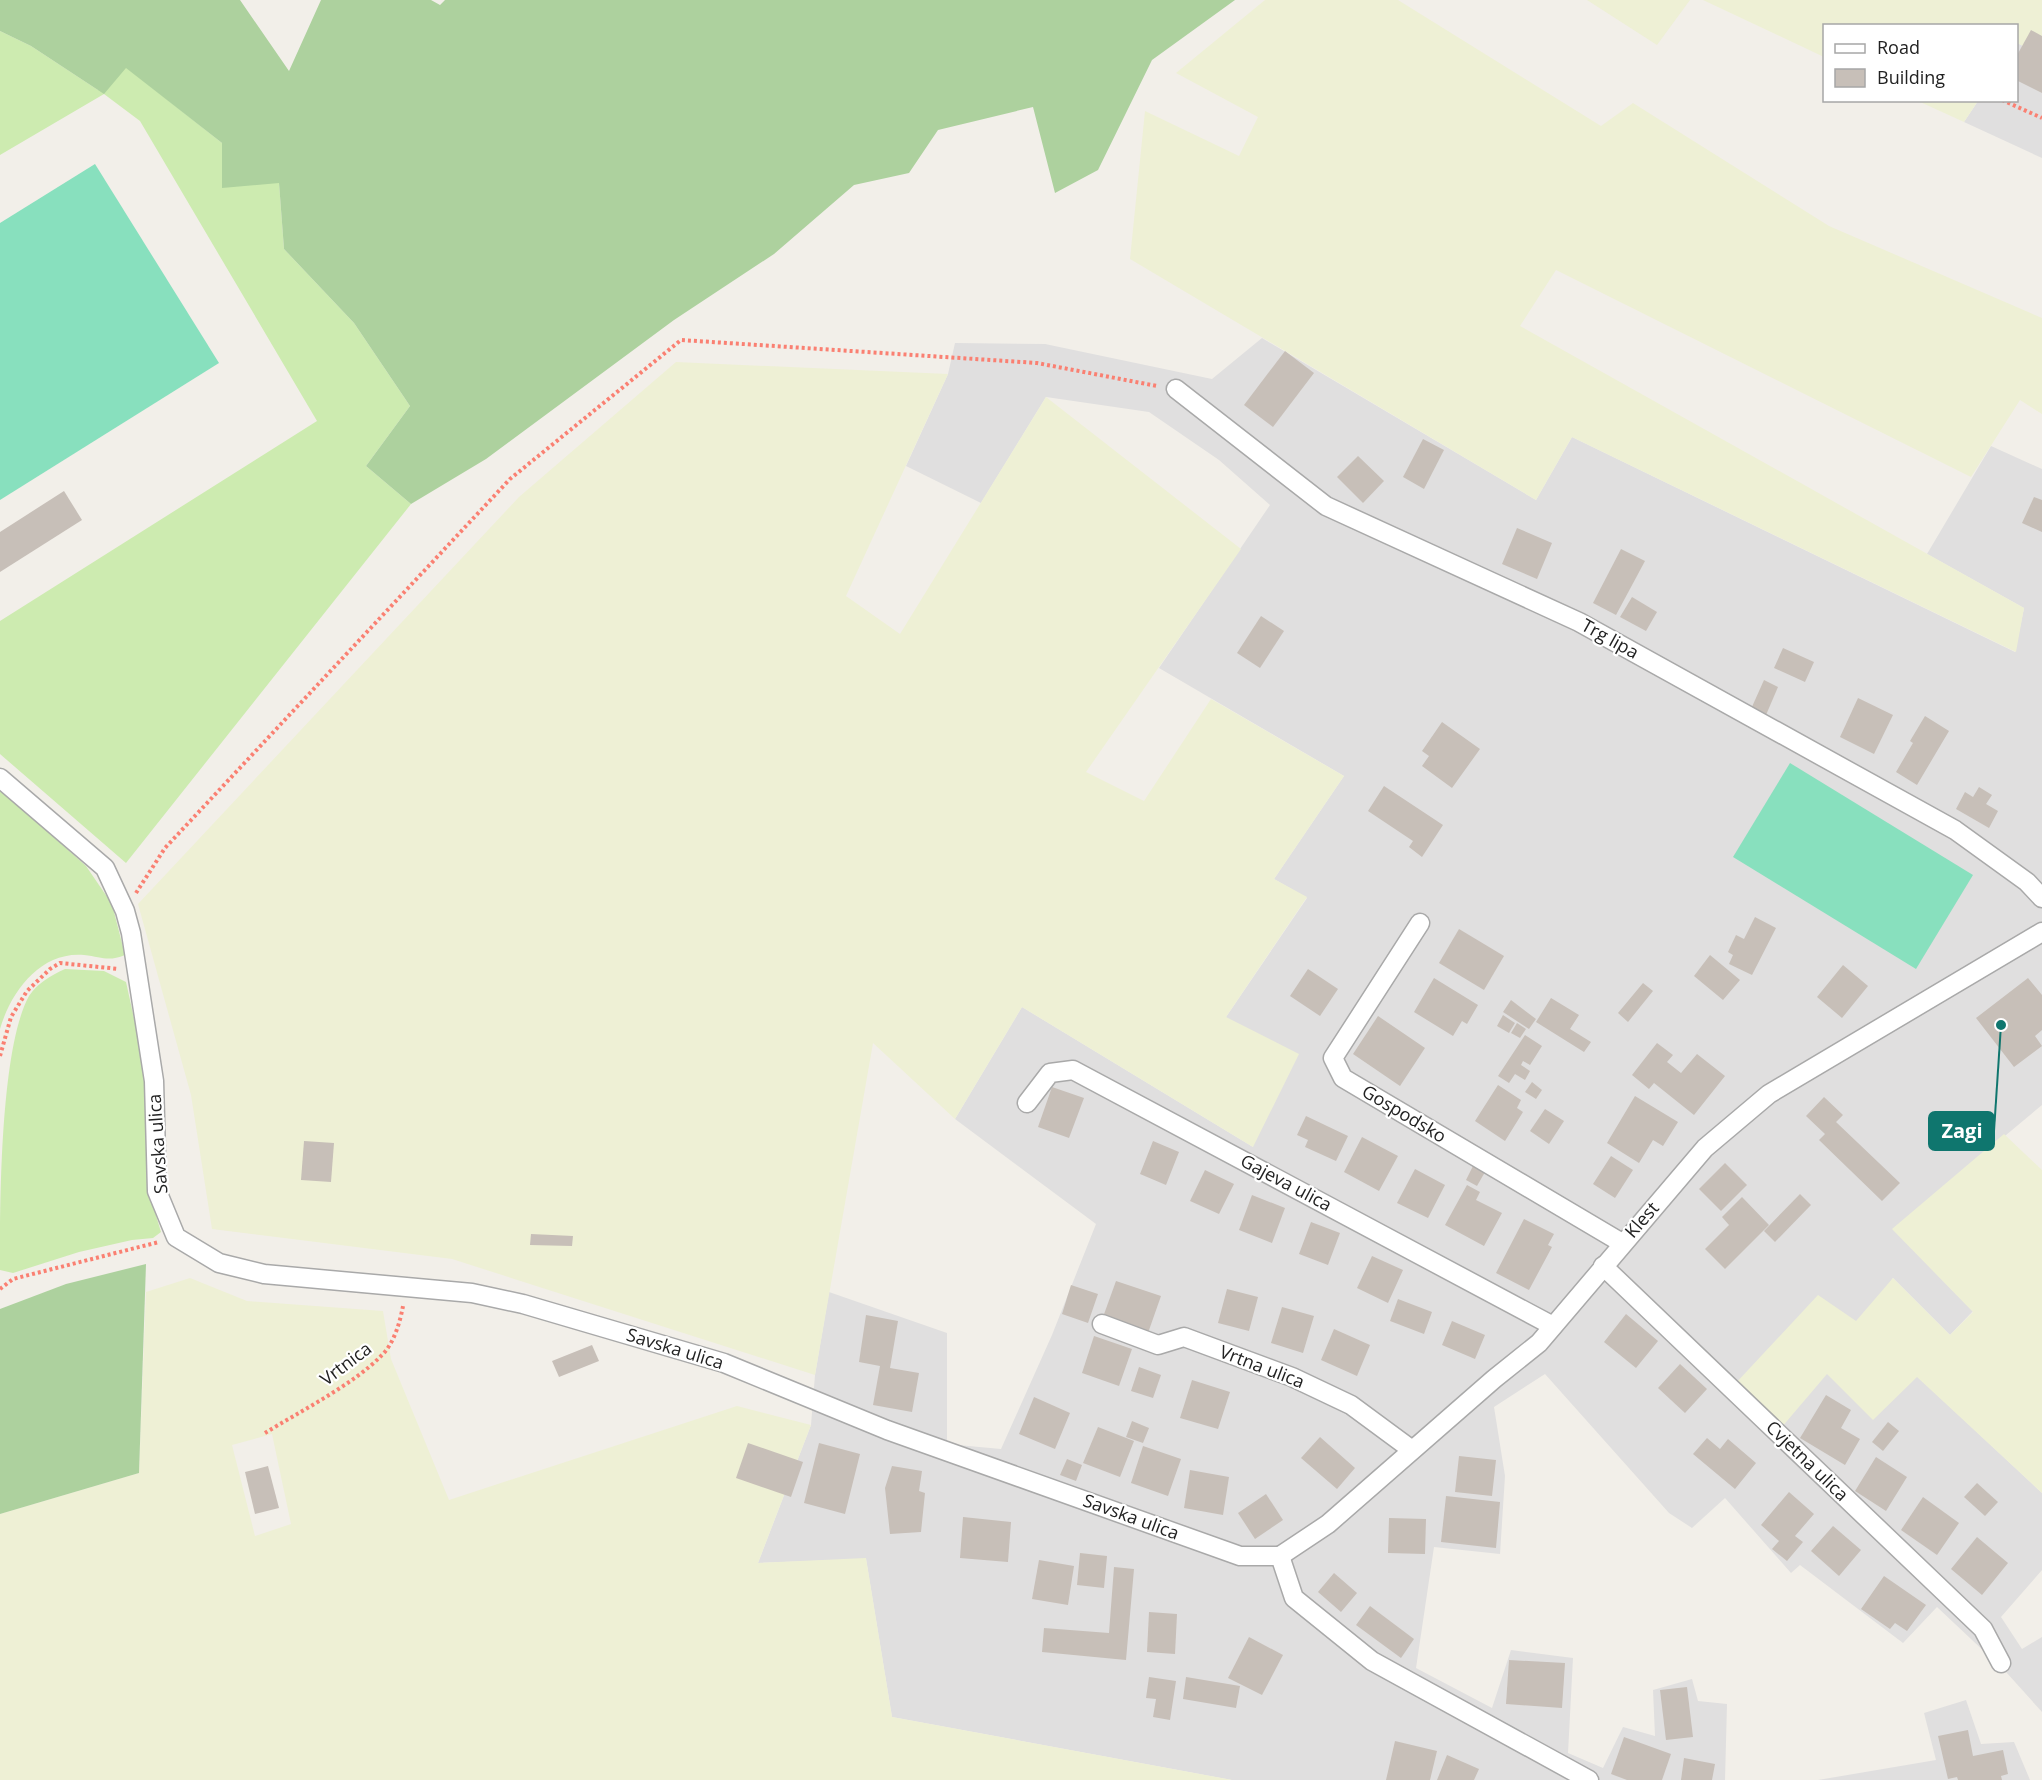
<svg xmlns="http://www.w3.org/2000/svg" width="2042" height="1780" font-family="'Open Sans',sans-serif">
<rect width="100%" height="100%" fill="#f2efe9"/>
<!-- residential -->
<g fill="#e0dfdf">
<path d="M2017 43 2042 55V158L1964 122 1978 101 2016 100Z"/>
<path d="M1262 338 1536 500 1572 437 2015 652 2024 608 1927 554 1991 446 2042 469V1105L1893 1229 1973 1311 1950 1335 1893 1278 1827 1374 1917 1376 2042 1493V1570L2001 1617 2022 1649 2042 1637V1712L2006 1672 1937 1607 1903 1643 1800 1565 1791 1573 1725 1498 1692 1528 1669 1513 1545 1374 1494 1407 1505 1476 1500 1554 1434 1547 1416 1668 1492 1708 1511 1650 1573 1658 1568 1753 1603 1768 1623 1727 1655 1736 1653 1690 1692 1679 1698 1701 1727 1704 1725 1780H1232L892 1717 866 1559 758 1563 811 1425 815 1375 829 1292 947 1333V1444L1001 1449 1052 1335 1096 1224 955 1119 1022 1007 1253 1147 1226 1017 1307 898 1274 879 1344 776 1159 668 1270 505 1219 460 1149 412 1046 397 981 503 906 466 948 374 955 343 1045 344 1212 379Z"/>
<path d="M1966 1700 1981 1744 2014 1742 2030 1780H1818L1936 1760 1924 1713Z"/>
</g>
<!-- farmland -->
<g fill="#eef0d5" fill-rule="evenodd">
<path d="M1265 0H1398L1601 126 1633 103 1829 226 2042 318V414L2020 400 1971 477 1556 270 1520 326 2024 608 2016 652 1572 437 1536 500 1130 259 1145 111 1239 156 1258 117 1176 73Z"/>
<path d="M1587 0H1690L1657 45Z"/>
<path d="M1703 0H2042V55L2017 43 2016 26H1824V57Z"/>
<path d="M1918 101H1978L1964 122Z"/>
<path d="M676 362 948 374 846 596 900 634 1046 397 1241 549 1086 772 1144 801 1211 699 1344 776 1274 879 1307 897 1226 1017 1299 1054 1253 1147 1022 1007 955 1119 873 1043 815 1375 452 1259 212 1229 191 1095 138 904 519 497Z"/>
<path d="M2004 1134 2042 1170V1493L1917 1377 1873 1420 1827 1374 1781 1428 1735 1384 1818 1295 1856 1321 1893 1278 1950 1335 1973 1312 1892 1229Z"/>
<path d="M190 1278 247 1301 383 1311 391 1359 449 1500 737 1406 811 1425 758 1563 866 1558 892 1717 1232 1780H0V1514L139 1473 146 1292ZM272 1434 291 1524 255 1536 232 1445Z"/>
</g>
<!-- grass -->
<g fill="#cdebb0">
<path d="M0 31 31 46 98 90 126 67 222 143 279 183 284 249 354 323 410 406 366 466 411 504 126 863 0 754V621L317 421 140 121 104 94 0 155Z"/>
<path d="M0 789 86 866 112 904 125 955C108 962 102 957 84 955 41 951 11 991 0 1029Z"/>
<path d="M65 969 104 971 126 982 147 1077 151 1199 161 1232 153 1238 132 1240 79 1252 13 1273 0 1270C0 1203 0 1049 29 996 39 982 50 976 65 969Z"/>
</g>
<!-- forest -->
<g fill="#add19e">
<path d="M0 0H240L289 71 321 0H431L440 5 445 0H1235L1152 60 1098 170 1055 193 1033 107 938 130 909 173 854 185 774 254 674 320 486 459 411 504 366 466 410 406 354 323 284 249 279 183 222 188V143L126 68 104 94 31 46 0 31Z"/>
<path d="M146 1264 139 1473 0 1514V1309L66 1284Z"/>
</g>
<!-- pitch -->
<g fill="#88e0be">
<path d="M95 164 219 363 0 500V223Z"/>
<path d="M1790 763 1973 875 1916 969 1733 857Z"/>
</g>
<!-- building -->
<g fill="#c7bfb8">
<path d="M2031 30 2042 36V93L2016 80V57Z"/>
<path d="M1285 351 1314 373 1273 427 1244 405Z"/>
<path d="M1423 439 1444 450 1424 489 1403 477Z"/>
<path d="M1358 456 1384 481 1363 503 1337 477Z"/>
<path d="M64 491 82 520 0 572V532Z"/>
<path d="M2034 497 2042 500V532L2022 523Z"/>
<path d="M1517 528 1552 543 1537 579 1502 564Z"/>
<path d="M1621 549 1645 561 1616 615 1593 603Z"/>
<path d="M1632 597 1657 612 1646 631 1620 617Z"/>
<path d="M1261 616 1284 631 1260 668 1237 653Z"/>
<path d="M1783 648 1814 662 1805 682 1774 668Z"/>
<path d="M1764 680 1778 687 1766 715 1751 709Z"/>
<path d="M1858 698 1893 715 1874 754 1840 737Z"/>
<path d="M1925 716 1949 731 1917 785 1896 772 1913 743 1910 741Z"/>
<path d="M1442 722 1480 749 1452 788 1422 766 1429 756 1422 751Z"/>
<path d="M1384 786 1443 825 1422 857 1409 847 1413 841 1368 811Z"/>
<path d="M1979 787 1992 795 1986 804 1998 811 1989 828 1956 809 1965 792 1973 797Z"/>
<path d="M1755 917 1776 928 1752 975 1729 964 1733 955 1728 952 1736 935 1744 939Z"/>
<path d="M1459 929 1504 956 1484 990 1439 963Z"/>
<path d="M1710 955 1740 980 1723 1000 1694 976Z"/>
<path d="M1843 965 1868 986 1842 1018 1817 997Z"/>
<path d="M1308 969 1338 989 1320 1016 1290 996Z"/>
<path d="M1434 978 1478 1005 1467 1024 1462 1021 1453 1036 1414 1012Z"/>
<path d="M2028 978 2042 995V1030L2035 1036 2042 1046 2014 1067 1976 1018Z"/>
<path d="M1643 983 1653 991 1628 1022 1618 1013Z"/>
<path d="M1551 998 1579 1015 1570 1029 1591 1042 1584 1052 1536 1022Z"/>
<path d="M1511 1000 1536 1019 1529 1029 1503 1012Z"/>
<path d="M1503 1015 1515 1023 1509 1033 1497 1026Z"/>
<path d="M1378 1016 1425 1048 1400 1086 1353 1054Z"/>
<path d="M1517 1023 1526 1029 1520 1038 1511 1033Z"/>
<path d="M1525 1035 1542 1046 1530 1065 1523 1061 1521 1065 1530 1071 1525 1080 1515 1074 1509 1083 1498 1076Z"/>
<path d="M1657 1043 1673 1055 1667 1062 1681 1073 1697 1054 1725 1076 1694 1115 1654 1083 1649 1089 1632 1075Z"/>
<path d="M1532 1082 1542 1090 1536 1099 1525 1092Z"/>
<path d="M1498 1085 1521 1100 1517 1108 1523 1112 1505 1141 1475 1121Z"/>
<path d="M1052 1087 1084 1098 1069 1138 1038 1127Z"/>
<path d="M1635 1096 1678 1122 1663 1146 1653 1140 1639 1163 1607 1143Z"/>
<path d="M1824 1097 1843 1115 1836 1122 1900 1183 1882 1201 1819 1140 1825 1134 1806 1116Z"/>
<path d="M1545 1109 1564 1121 1549 1144 1530 1131Z"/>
<path d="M1306 1116 1348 1136 1336 1161 1305 1147 1308 1140 1297 1135Z"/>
<path d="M1362 1137 1398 1156 1379 1191 1344 1172Z"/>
<path d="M304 1141 334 1143 331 1182 301 1180Z"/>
<path d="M1153 1141 1179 1152 1166 1185 1140 1174Z"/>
<path d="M1611 1156 1633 1170 1615 1198 1593 1184Z"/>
<path d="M1725 1163 1747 1185 1721 1211 1699 1189Z"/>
<path d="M1473 1166 1485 1172 1477 1186 1466 1180Z"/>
<path d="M1415 1169 1445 1185 1428 1218 1397 1203Z"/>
<path d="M1205 1170 1234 1184 1219 1214 1190 1201Z"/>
<path d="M1467 1185 1480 1192 1476 1200 1502 1213 1484 1246 1445 1225Z"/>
<path d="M1800 1194 1811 1205 1775 1242 1764 1231Z"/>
<path d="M1252 1195 1285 1208 1272 1243 1239 1230Z"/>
<path d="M1742 1197 1769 1225 1725 1269 1705 1249 1729 1225 1722 1217Z"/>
<path d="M1524 1219 1554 1234 1548 1245 1552 1247 1529 1290 1496 1273Z"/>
<path d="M1311 1222 1340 1233 1328 1265 1299 1254Z"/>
<path d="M531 1234 573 1236 572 1246 530 1245Z"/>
<path d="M1372 1256 1403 1270 1388 1303 1357 1288Z"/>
<path d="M1116 1281 1161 1296 1148 1333 1103 1317Z"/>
<path d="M1071 1285 1098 1294 1088 1323 1062 1314Z"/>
<path d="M1227 1289 1258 1297 1249 1331 1218 1323Z"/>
<path d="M1398 1299 1432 1312 1424 1334 1390 1321Z"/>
<path d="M1282 1307 1314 1316 1303 1353 1271 1343Z"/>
<path d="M1626 1314 1658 1341 1636 1368 1604 1342Z"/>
<path d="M866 1315 898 1321 890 1368 919 1373 912 1412 873 1405 880 1366 859 1362Z"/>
<path d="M1452 1321 1485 1335 1475 1359 1442 1345Z"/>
<path d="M1334 1329 1370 1345 1357 1376 1321 1360Z"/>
<path d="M1094 1336 1132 1349 1119 1386 1082 1373Z"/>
<path d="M592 1345 599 1361 559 1377 552 1361Z"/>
<path d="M1680 1364 1707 1389 1685 1413 1658 1388Z"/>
<path d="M1139 1367 1161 1375 1153 1398 1131 1391Z"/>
<path d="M1192 1380 1230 1392 1218 1429 1180 1418Z"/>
<path d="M1826 1395 1851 1410 1841 1428 1860 1439 1845 1465 1800 1438Z"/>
<path d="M1034 1397 1070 1413 1055 1449 1019 1434Z"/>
<path d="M1132 1421 1149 1428 1143 1443 1126 1437Z"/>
<path d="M1888 1422 1899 1431 1883 1451 1872 1442Z"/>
<path d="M1098 1427 1134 1441 1120 1477 1083 1463Z"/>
<path d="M1320 1437 1355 1468 1337 1489 1301 1458Z"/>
<path d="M1707 1438 1720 1449 1728 1439 1756 1463 1735 1489 1693 1454Z"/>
<path d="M748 1443 803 1462 791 1497 736 1478Z"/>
<path d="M819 1443 860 1454 845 1514 804 1503Z"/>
<path d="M1143 1446 1181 1459 1168 1496 1131 1483Z"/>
<path d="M1459 1456 1496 1460 1492 1496 1455 1492Z"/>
<path d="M1876 1457 1907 1477 1886 1511 1855 1491Z"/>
<path d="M1067 1459 1082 1465 1076 1481 1060 1475Z"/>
<path d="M268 1466 279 1508 255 1514 245 1472Z"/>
<path d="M892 1466 922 1471 919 1491 925 1493 921 1532 890 1534 885 1488Z"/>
<path d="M1190 1470 1229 1477 1223 1515 1184 1508Z"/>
<path d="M1977 1483 1998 1502 1985 1516 1964 1497Z"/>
<path d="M1789 1492 1814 1514 1795 1536 1803 1542 1787 1561 1772 1549 1779 1541 1761 1525Z"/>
<path d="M1266 1494 1283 1520 1255 1539 1238 1513Z"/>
<path d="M1446 1496 1500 1502 1496 1548 1441 1542Z"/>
<path d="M1923 1497 1959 1523 1937 1555 1901 1530Z"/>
<path d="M963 1517 1011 1522 1008 1562 960 1558Z"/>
<path d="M1389 1518 1426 1519 1425 1554 1388 1553Z"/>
<path d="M1833 1526 1861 1550 1839 1576 1811 1551Z"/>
<path d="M1977 1537 2008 1563 1982 1595 1951 1569Z"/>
<path d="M1080 1553 1107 1556 1104 1588 1077 1585Z"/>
<path d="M1039 1560 1074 1566 1068 1605 1032 1599Z"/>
<path d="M1114 1567 1134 1569 1126 1660 1042 1652 1044 1628 1109 1633Z"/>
<path d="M1334 1573 1357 1593 1341 1612 1318 1592Z"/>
<path d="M1884 1576 1926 1605 1907 1631 1895 1623 1890 1629 1861 1609Z"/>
<path d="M1370 1606 1414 1639 1401 1658 1356 1625Z"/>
<path d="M1149 1612 1177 1614 1175 1654 1147 1652Z"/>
<path d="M1249 1637 1283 1655 1262 1695 1228 1678Z"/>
<path d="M1509 1660 1565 1663 1562 1708 1506 1704Z"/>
<path d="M1149 1677 1176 1681 1170 1720 1153 1717 1156 1699 1146 1698Z"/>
<path d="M1186 1677 1240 1686 1236 1708 1183 1699Z"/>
<path d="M1687 1687 1693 1737 1666 1740 1660 1690Z"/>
<path d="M1968 1730 1973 1756 2003 1750 2008 1774 2001 1776 2002 1780H1958L1957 1777 1948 1779 1938 1736Z"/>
<path d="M1624 1737 1671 1754 1662 1780H1627L1611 1774Z"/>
<path d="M1395 1741 1437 1751 1430 1780H1386Z"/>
<path d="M1447 1755 1479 1769 1474 1780H1437Z"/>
<path d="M1684 1758 1715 1764 1712 1780H1681Z"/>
</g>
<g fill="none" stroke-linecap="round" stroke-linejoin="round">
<defs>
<g id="minor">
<path d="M1176 389 1326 506 1579 622 1955 830 2027 882 2042 898"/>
<path d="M0 778 105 868 125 911 131 933 154 1081 157 1191 176 1237 219 1263 264 1274 472 1293 523 1304 724 1363 887 1430 1240 1556H1280"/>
<path d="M1420 923 1333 1058 1343 1078 1622 1243"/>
<path d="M1027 1103 1050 1073 1073 1070 1553 1326"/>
<path d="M1603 1266 1983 1629 2001 1663"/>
<path d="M1102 1324 1158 1345 1184 1337 1292 1377 1351 1405 1412 1450"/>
<path d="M1280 1556 1328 1524 1494 1379 1539 1343 1705 1148 1769 1094 2042 932"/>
<path d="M1280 1556 1294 1598 1372 1661 1589 1780"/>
</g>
</defs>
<!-- minor casing -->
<use href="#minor" stroke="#a9a9a9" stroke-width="21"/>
<!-- path -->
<g stroke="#fa8072" stroke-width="4" stroke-dasharray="3 3" stroke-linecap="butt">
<path d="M2002 100 2042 118"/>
<path d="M136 893 165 848 510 479 681 340 1037 363 1157 386"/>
<path d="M0 1056 11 1017 27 991 50 969 60 963 119 969"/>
<path d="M0 1289 13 1279 159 1242"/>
<path d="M265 1433C299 1412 354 1384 381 1356 394 1344 400 1322 403 1306"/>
</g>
<!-- minor -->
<use href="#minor" stroke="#fff" stroke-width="18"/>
</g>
<g text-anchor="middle" stroke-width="4.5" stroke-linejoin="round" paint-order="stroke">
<!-- street labels -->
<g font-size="18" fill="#222" stroke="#fff">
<text transform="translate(1610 639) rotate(29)" y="6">Trg lipa</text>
<text transform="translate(1404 1114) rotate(31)" y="6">Gospodsko</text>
<text transform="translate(158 1144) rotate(-94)" y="6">Savska ulica</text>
<text transform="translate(1286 1183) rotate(28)" y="6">Gajeva ulica</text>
<text transform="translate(1642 1220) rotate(-49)" y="6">Klest</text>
<text transform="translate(675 1349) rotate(17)" y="6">Savska ulica</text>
<text transform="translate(346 1364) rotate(-37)" y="6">Vrtnica</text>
<text transform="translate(1262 1367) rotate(21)" y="6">Vrtna ulica</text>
<text transform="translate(1807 1461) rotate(44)" y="6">Cvjetna ulica</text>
<text transform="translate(1131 1517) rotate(20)" y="6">Savska ulica</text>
</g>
</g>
<!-- callouts -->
<path fill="none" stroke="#0f766e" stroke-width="2" d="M2001 1025L1994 1131"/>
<circle fill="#0f766e" stroke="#fff" stroke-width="2" cx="2001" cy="1025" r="6"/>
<rect fill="#0f766e" stroke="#0f766e" stroke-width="2" x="1929" y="1112" width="65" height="38" rx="6"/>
<g font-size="20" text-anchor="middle" font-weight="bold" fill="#fff">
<text x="1962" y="1138">Zagi</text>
</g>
<!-- legend -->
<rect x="1823" y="24" width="195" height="78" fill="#ffffff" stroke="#a7a7a7" stroke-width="1.5"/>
<rect x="1835" y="44" width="30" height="9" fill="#ffffff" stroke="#a7a7a7" stroke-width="1.5"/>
<text x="1877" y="54" font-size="18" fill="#222222">Road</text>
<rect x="1835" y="69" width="30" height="18" fill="#c7bfb8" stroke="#a7a7a7" stroke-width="1.5"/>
<text x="1877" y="84" font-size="18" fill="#222222">Building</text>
</svg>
